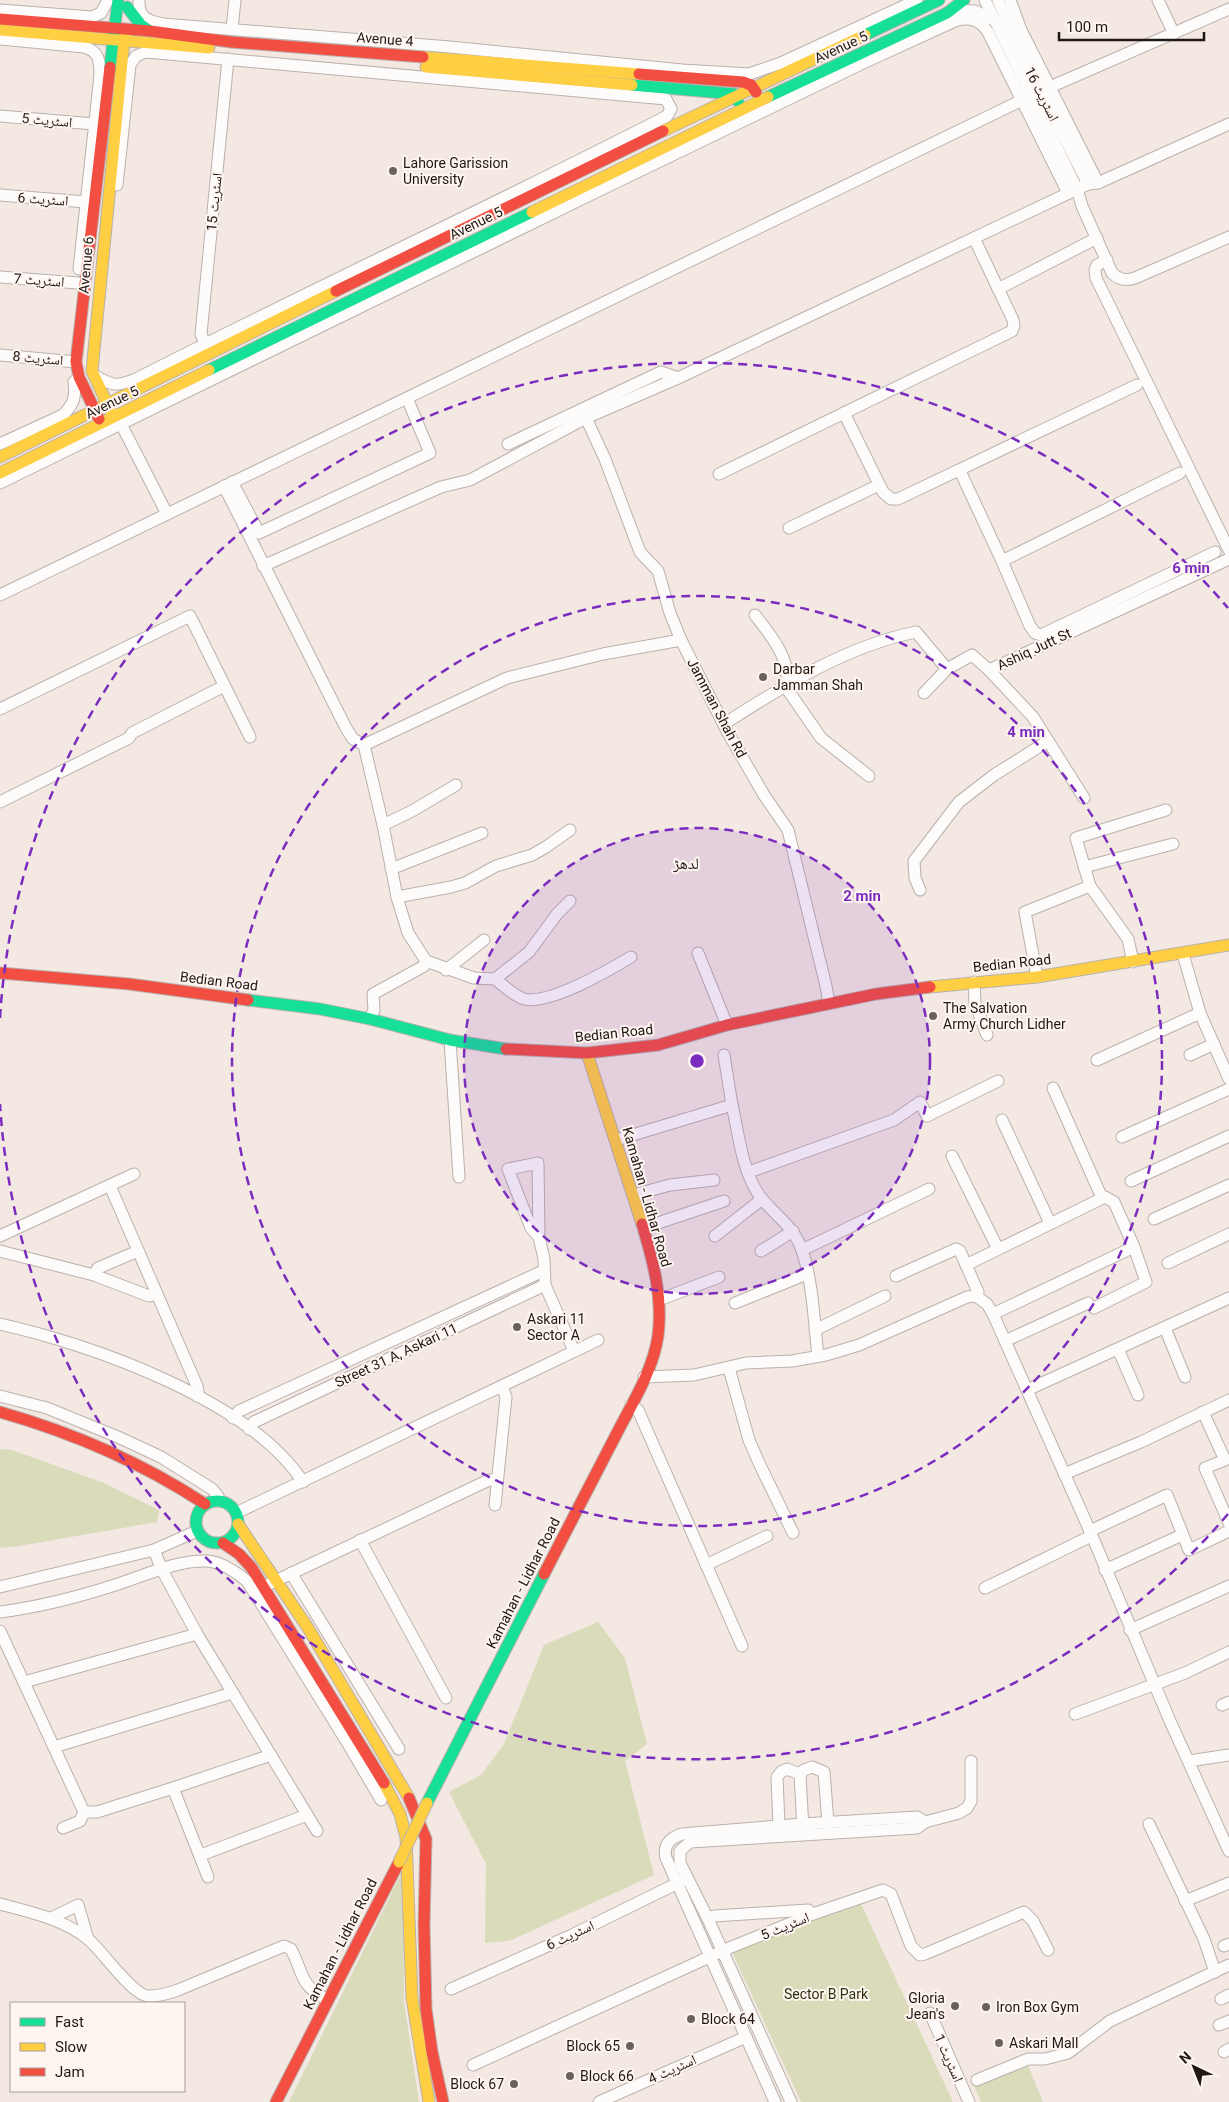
<svg xmlns="http://www.w3.org/2000/svg" width="1229" height="2102" font-family="Roboto,'Noto Naskh Arabic',sans-serif">
<rect width="100%" height="100%" fill="#f3e8e2"/>
<!-- green -->
<g fill="#d9dbba">
<path d="M0 1449 12 1450 104 1483 159 1510 157 1522 19 1546 0 1548Z"/>
<path d="M598 1622 625 1658 647 1744 625 1761 654 1875 509 1941 485 1943 486 1864 449 1792 481 1775 504 1744 544 1645Z"/>
<path d="M403 1870 404 2002 419 2102H289Z"/>
<path d="M860 1902 953 2102H801L732 1952Z"/>
<path d="M1027 2063 1043 2102H981L974 2086Z"/>
</g>
<g fill="none" stroke-linecap="round" stroke-linejoin="round">
<defs>
<g id="street">
<path d="M139 0C138 18 148 21 163 24L450 47 682 70 749 74 781 63 917 0"/>
<path d="M985 0 1077 189 1082 206 1112 273C1119 280 1126 281 1135 278L1229 237"/>
<path d="M998 0 1019 49 1088 184"/>
<path d="M1010 0 1021 30 1098 183"/>
<path d="M1158 0 1174 34"/>
<path d="M0 10 92 17 101 13 108 0"/>
<path d="M953 10 975 11 994 20"/>
<path d="M232 29 235 0"/>
<path d="M0 39 84 47C99 51 100 61 100 75L79 269"/>
<path d="M0 116 94 124"/>
<path d="M0 195 86 202"/>
<path d="M1107 260 1097 265 1095 270 1096 278 1229 550"/>
<path d="M0 277 78 283"/>
<path d="M998 289 1097 238"/>
<path d="M205 344 201 334 228 59"/>
<path d="M0 355 76 362"/>
<path d="M94 375C112 386 116 387 136 379 312 289 492 206 667 116L671 109 666 99 146 52 136 56 130 65 117 185"/>
<path d="M844 413 883 492 891 499H898L1137 385"/>
<path d="M586 418 605 459 640 552 658 571 670 613 681 640 727 731 764 795 788 830 826 986 829 1003"/>
<path d="M115 419 121 424 167 514"/>
<path d="M0 444 63 415C74 404 76 397 74 382L79 377"/>
<path d="M508 444 661 372 678 378"/>
<path d="M960 471 1002 561 1030 626 1035 633 1041 635 1215 552"/>
<path d="M719 474 1012 331 1014 326 1013 320 974 238"/>
<path d="M232 482 259 533 430 453 407 398"/>
<path d="M0 483 598 191 861 64 957 20C971 17 980 20 988 32L1068 193"/>
<path d="M224 486 346 728 353 739 364 745 507 678 603 654 681 640"/>
<path d="M789 528 879 485"/>
<path d="M1002 561 1180 473"/>
<path d="M263 566 441 487 470 480 586 418 678 378 1088 184 1098 183 1229 124"/>
<path d="M0 595 1041 91 1229 9"/>
<path d="M755 615C769 633 792 660 786 685"/>
<path d="M989 670 1033 717 1084 798"/>
<path d="M785 686 821 738 869 776"/>
<path d="M924 693 947 669"/>
<path d="M0 709 190 616 250 737"/>
<path d="M724 724C783 686 846 646 916 632L947 669 972 655 989 670 1229 559"/>
<path d="M364 745 383 825 397 897 408 933 426 961"/>
<path d="M0 802 129 738 132 733 224 686"/>
<path d="M383 825 412 811 456 785"/>
<path d="M1084 867 1173 844"/>
<path d="M391 869 482 833"/>
<path d="M1090 886 1076 838 1166 810"/>
<path d="M920 890 915 878 914 861 959 802 994 775 1048 741"/>
<path d="M397 897 451 887 465 883 496 866 532 855 546 847 570 830"/>
<path d="M698 953 727 1025"/>
<path d="M1183 954 1200 1013 1229 1079"/>
<path d="M446 970 484 940"/>
<path d="M1037 977 1025 912 1090 886 1128 939 1133 962"/>
<path d="M495 979C504 986 514 996 524 999 550 1005 609 970 631 957"/>
<path d="M974 982 975 1003 987 1035"/>
<path d="M370 1019 374 1010 373 994 424 966 426 961 474 978 495 979 529 952 557 914 570 901"/>
<path d="M450 1040 459 1177"/>
<path d="M1190 1055 1214 1044"/>
<path d="M1097 1060 1200 1013"/>
<path d="M1053 1088 1102 1198"/>
<path d="M732 1105C739 1135 742 1174 762 1199 777 1217 794 1227 802 1250 813 1283 814 1322 818 1356"/>
<path d="M1002 1120 1050 1223"/>
<path d="M1122 1137 1229 1089"/>
<path d="M616 1140 732 1105 724 1055"/>
<path d="M952 1156 998 1249"/>
<path d="M749 1172 894 1120 920 1102 927 1116 998 1081"/>
<path d="M1131 1181 1229 1136"/>
<path d="M110 1186 197 1386 198 1391 197 1396"/>
<path d="M633 1195 670 1185 714 1180"/>
<path d="M1154 1219 1229 1185"/>
<path d="M643 1228 724 1201"/>
<path d="M0 1236 134 1174"/>
<path d="M715 1236 762 1199"/>
<path d="M539 1237 538 1163 508 1169 531 1228 539 1237 544 1259 545 1285 574 1351"/>
<path d="M802 1250 929 1189"/>
<path d="M0 1251 94 1275 149 1296 156 1294"/>
<path d="M761 1251 793 1231"/>
<path d="M1168 1263 1229 1234"/>
<path d="M966 1265 1105 1197 1114 1202 1134 1247 1146 1282 1094 1308"/>
<path d="M94 1275 98 1268 138 1251"/>
<path d="M896 1276 956 1249 960 1251 978 1292 976 1296 987 1304 993 1314 1090 1531 1170 1721 1229 1851"/>
<path d="M659 1300 719 1277"/>
<path d="M735 1303 807 1274"/>
<path d="M993 1314 1134 1247"/>
<path d="M0 1324C91 1344 251 1401 303 1482"/>
<path d="M1165 1328 1185 1377"/>
<path d="M815 1330 885 1296"/>
<path d="M1005 1341 1088 1303"/>
<path d="M1118 1349 1138 1395"/>
<path d="M729 1368 749 1440 759 1463 793 1533"/>
<path d="M644 1377 694 1375 746 1363 792 1361 826 1355 859 1345 967 1297 976 1296"/>
<path d="M1027 1390 1229 1298"/>
<path d="M0 1396 47 1408 118 1437 161 1457 212 1489 218 1496V1501"/>
<path d="M631 1405 638 1410 742 1646"/>
<path d="M1203 1412 1225 1460 1205 1468 1229 1523"/>
<path d="M233 1418 239 1411 543 1271"/>
<path d="M249 1429 254 1422 545 1285"/>
<path d="M1064 1474 1141 1442 1229 1400"/>
<path d="M495 1505 506 1397 502 1387"/>
<path d="M236 1513 598 1340"/>
<path d="M1090 1531 1167 1495 1189 1550 1229 1531"/>
<path d="M360 1540 446 1698"/>
<path d="M154 1550 162 1570 197 1634 317 1831"/>
<path d="M706 1565 767 1536"/>
<path d="M1105 1570 1182 1535"/>
<path d="M291 1573 399 1749"/>
<path d="M269 1584 489 1480H496"/>
<path d="M0 1587 154 1550 197 1531"/>
<path d="M985 1588 1091 1536"/>
<path d="M0 1612C39 1607 78 1597 115 1585 144 1576 176 1560 207 1561 222 1562 236 1572 247 1581L347 1742 381 1800"/>
<path d="M1130 1630 1229 1586"/>
<path d="M0 1631 84 1812H97L173 1788 271 1755"/>
<path d="M24 1682 197 1634"/>
<path d="M1222 1705 1229 1702"/>
<path d="M1075 1714 1185 1673 1229 1652"/>
<path d="M54 1747 232 1693"/>
<path d="M1189 1761 1229 1755"/>
<path d="M800 1774 804 1770 812 1767 824 1772 828 1823"/>
<path d="M800 1774 803 1830"/>
<path d="M173 1788 208 1877"/>
<path d="M1149 1824 1204 1939 1215 1972"/>
<path d="M779 1826 777 1777 781 1772 787 1769 800 1774"/>
<path d="M63 1828 80 1821 84 1812"/>
<path d="M201 1855 307 1815"/>
<path d="M1185 1901 1229 1883"/>
<path d="M0 1904C30 1912 63 1919 88 1939 101 1949 133 1997 149 1996 157 1996 170 1993 178 1990L284 1946 291 1949C305 1976 298 1983 327 2000"/>
<path d="M51 1918 78 1905 88 1939"/>
<path d="M708 1919 714 1916 808 1910 813 1914"/>
<path d="M1224 1946 1229 1944"/>
<path d="M451 1989 572 1935 682 1881"/>
<path d="M1221 1999 1229 1995"/>
<path d="M930 2013 969 2102"/>
<path d="M1219 2025 1229 2021"/>
<path d="M1224 2052 1229 2049"/>
<path d="M473 2065 729 1948 813 1914 883 1890 891 1894 911 1946 920 1955 925 1954 1024 1912 1033 1921 1048 1950"/>
<path d="M977 2080 1028 2059H1045L1068 2053 1110 2021 1229 1965"/>
<path d="M599 2102 746 2037"/>
<path d="M775 2102 666 1858C663 1845 670 1838 682 1834L803 1824 917 1817 925 1822"/>
<path d="M791 2102 708 1919 680 1863V1851L690 1842 917 1828 925 1822 959 1813 967 1808 971 1801V1761"/>
</g>
<g id="fast">
<path d="M127 7 141 25 150 31"/>
<path d="M865 35 939 0"/>
<path d="M110 67 118 0"/>
<path d="M632 85 734 94 738 101"/>
<path d="M768 97 947 13 964 0"/>
<path d="M209 370 532 212"/>
<path d="M248 1000 320 1009 370 1019 450 1040 506 1049"/>
<circle cx="217" cy="1522" r="21"/>
<path d="M427 1803 544 1574"/>
</g>
<g id="slow">
<path d="M0 30 209 48"/>
<path d="M423 57 639 74"/>
<path d="M426 67 632 85"/>
<path d="M663 131 865 35"/>
<path d="M532 212 768 97"/>
<path d="M111 412 92 371 125 31"/>
<path d="M0 457 336 291"/>
<path d="M0 473 209 370"/>
<path d="M930 987 1037 977 1229 945"/>
<path d="M587 1053 642 1224"/>
<path d="M238 1524 308 1628 409 1798"/>
<path d="M384 1783 400 1814 406 1837 412 1998 429 2102"/>
</g>
<g id="jam">
<path d="M0 19 150 31 231 42 423 57"/>
<path d="M639 74 743 82 751 85 756 92"/>
<path d="M336 291 663 131"/>
<path d="M99 419 79 377 76 362 110 67"/>
<path d="M0 973 129 984 248 1000"/>
<path d="M506 1049 587 1053 658 1045 727 1025 876 994 930 987"/>
<path d="M0 1412C74 1433 141 1462 205 1504"/>
<path d="M223 1543 239 1554 251 1567 384 1783"/>
<path d="M544 1574C569 1526 593 1479 618 1431 633 1402 653 1370 658 1336 663 1298 653 1260 642 1224"/>
<path d="M409 1798 426 1839 424 1925 426 2009 432 2052 443 2102"/>
<path d="M276 2102 399 1862"/>
</g>
</defs>
<!-- street casing -->
<use href="#street" stroke="#bab1ad" stroke-width="13"/>
<!-- fast casing -->
<use href="#fast" stroke="#bab1ad" stroke-width="13"/>
<!-- slow casing -->
<use href="#slow" stroke="#bab1ad" stroke-width="13"/>
<!-- jam casing -->
<use href="#jam" stroke="#bab1ad" stroke-width="13"/>
<!-- street -->
<use href="#street" stroke="#fdfcfb" stroke-width="11"/>
<!-- fast -->
<use href="#fast" stroke="#16e098" stroke-width="11"/>
<!-- slow -->
<use href="#slow" stroke="#ffcf43" stroke-width="11"/>
<!-- jam -->
<use href="#jam" stroke="#f24e42" stroke-width="11"/>
<defs>
<path id="slow-bridge" d="M399 1862 427 1803"/>
</defs>
<!-- slow-bridge casing -->
<use href="#slow-bridge" stroke="#bab1ad" stroke-width="13" stroke-linecap="butt"/>
<!-- slow-bridge -->
<use href="#slow-bridge" stroke="#ffcf43" stroke-width="11"/>
</g>
<!-- distance rings -->
<circle cx="697" cy="1061" r="233" fill="#7b2cbf" fill-opacity=".12"/>
<g fill="none" stroke="#7b2cbf" stroke-width="2.5" stroke-dasharray="9 6">
<circle cx="697" cy="1061" r="233"/>
<circle cx="697" cy="1061" r="465"/>
<path d="M1228 1514A698 698 0 0 1 0 1104M0 1018A698 698 0 0 1 1228 608"/>
</g>
<!-- markers -->
<g fill="#6a615c" stroke="#fef5f0" stroke-width="2">
<circle cx="393" cy="171" r="5"/>
<circle cx="763" cy="677" r="5"/>
<circle cx="933" cy="1016" r="5"/>
<circle cx="517" cy="1327" r="5"/>
<circle cx="955" cy="2006" r="5"/>
<circle cx="986" cy="2007" r="5"/>
<circle cx="691" cy="2019" r="5"/>
<circle cx="999" cy="2043" r="5"/>
<circle cx="630" cy="2046" r="5"/>
<circle cx="570" cy="2076" r="5"/>
<circle cx="514" cy="2084" r="5"/>
</g>
<g text-anchor="middle" stroke-width="4" stroke-linejoin="round" paint-order="stroke">
<!-- street labels -->
<g font-size="14" fill="#201814" stroke="#fef5f0">
<text transform="translate(385 39) rotate(4)" y="5">Avenue 4</text>
<text transform="translate(841 47) rotate(-25)" y="5">Avenue 5</text>
<text transform="translate(1042 94) rotate(63)" y="5">اسٹریٹ 16</text>
<text transform="translate(47 120) rotate(5)" y="5">اسٹریٹ 5</text>
<text transform="translate(43 199) rotate(4)" y="5">اسٹریٹ 6</text>
<text transform="translate(214 202) rotate(-84)" y="5">اسٹریٹ 15</text>
<text transform="translate(476 223) rotate(-26)" y="5">Avenue 5</text>
<text transform="translate(86 265) rotate(-85)" y="5">Avenue 6</text>
<text transform="translate(39 280) rotate(4)" y="5">اسٹریٹ 7</text>
<text transform="translate(38 358) rotate(5)" y="5">اسٹریٹ 8</text>
<text transform="translate(112 402) rotate(-26)" y="5">Avenue 5</text>
<text transform="translate(1034 649) rotate(-25)" y="5">Ashiq Jutt St</text>
<text transform="translate(717 708) rotate(62)" y="5">Jamman Shah Rd</text>
<text transform="translate(1012 963) rotate(-6)" y="5">Bedian Road</text>
<text transform="translate(219 981) rotate(7)" y="5">Bedian Road</text>
<text transform="translate(614 1033) rotate(-6)" y="5">Bedian Road</text>
<text transform="translate(647 1197) rotate(74)" y="5">Kamahan - Lidhar Road</text>
<text transform="translate(396 1355) rotate(-25)" y="5">Street 31 A, Askari 11</text>
<text transform="translate(523 1583) rotate(-63)" y="5">Kamahan - Lidhar Road</text>
<text transform="translate(785 1926) rotate(-22)" y="5">اسٹریٹ 5</text>
<text transform="translate(570 1935) rotate(-25)" y="5">اسٹریٹ 6</text>
<text transform="translate(340 1944) rotate(-63)" y="5">Kamahan - Lidhar Road</text>
<text transform="translate(949 2058) rotate(66)" y="5">اسٹریٹ 1</text>
<text transform="translate(672 2069) rotate(-24)" y="5">اسٹریٹ 4</text>
</g>
<!-- poi labels -->
<g font-size="14" fill="#201814" stroke="#fef5f0" text-anchor="start">
<text x="403" y="168">Lahore Garission<tspan x="403" dy="16">University</tspan></text>
<text x="773" y="674">Darbar<tspan x="773" dy="16">Jamman Shah</tspan></text>
<text x="943" y="1013">The Salvation<tspan x="943" dy="16">Army Church Lidher</tspan></text>
<text x="527" y="1324">Askari 11<tspan x="527" dy="16">Sector A</tspan></text>
<text x="945" y="2003" text-anchor="end">Gloria<tspan x="945" dy="16">Jean's</tspan></text>
<text x="996" y="2012">Iron Box Gym</text>
<text x="701" y="2024">Block 64</text>
<text x="1009" y="2048">Askari Mall</text>
<text x="620" y="2051" text-anchor="end">Block 65</text>
<text x="580" y="2081">Block 66</text>
<text x="504" y="2089" text-anchor="end">Block 67</text>
</g>
<!-- park labels -->
<g font-size="14" fill="#2c320e" stroke="#fef5f0">
<text x="826" y="1999">Sector B Park</text>
</g>
<!-- quarter labels -->
<g font-size="16" fill="#201814" stroke="#fef5f0">
<text x="686" y="869">لدھڑ</text>
</g>
</g>
<circle cx="697" cy="1061" r="8" fill="#7b2cbf" stroke="#fef5f0" stroke-width="2.5"/>
<g font-size="15" text-anchor="middle" font-weight="bold" fill="#7b2cbf" stroke="#fef5f0" stroke-width="4" stroke-linejoin="round" paint-order="stroke">
<text x="1191" y="573">6 min</text>
<text x="1026" y="737">4 min</text>
<text x="862" y="901">2 min</text>
</g>
<!-- legend -->
<rect x="10" y="2002" width="175" height="90" fill="#fef5f0" stroke="#a59d98"/>
<rect x="20" y="2018" width="25" height="8" fill="#16e098" stroke="#a59d98"/>
<text x="55" y="2027" font-size="15" fill="#201814">Fast</text>
<rect x="20" y="2043" width="25" height="8" fill="#ffcf43" stroke="#a59d98"/>
<text x="55" y="2052" font-size="15" fill="#201814">Slow</text>
<rect x="20" y="2068" width="25" height="8" fill="#f24e42" stroke="#a59d98"/>
<text x="55" y="2077" font-size="15" fill="#201814">Jam</text>
<!-- north arrow -->
<g transform="translate(1194 2067) rotate(317)" stroke="#fef5f0" stroke-width="4" paint-order="stroke">
<path d="M0-4L9 19L0 12L-9 19Z" fill="#201814"/>
<text y="-8" font-size="14" font-weight="bold" text-anchor="middle" fill="#201814">N</text>
</g>
<!-- scale -->
<path d="M1059 32v8h145v-8" fill="none" stroke="#201814" stroke-width="2.5"/>
<text x="1066" y="32" font-size="15" fill="#201814" stroke="#fef5f0" stroke-width="4" paint-order="stroke">100 m</text>
</svg>
